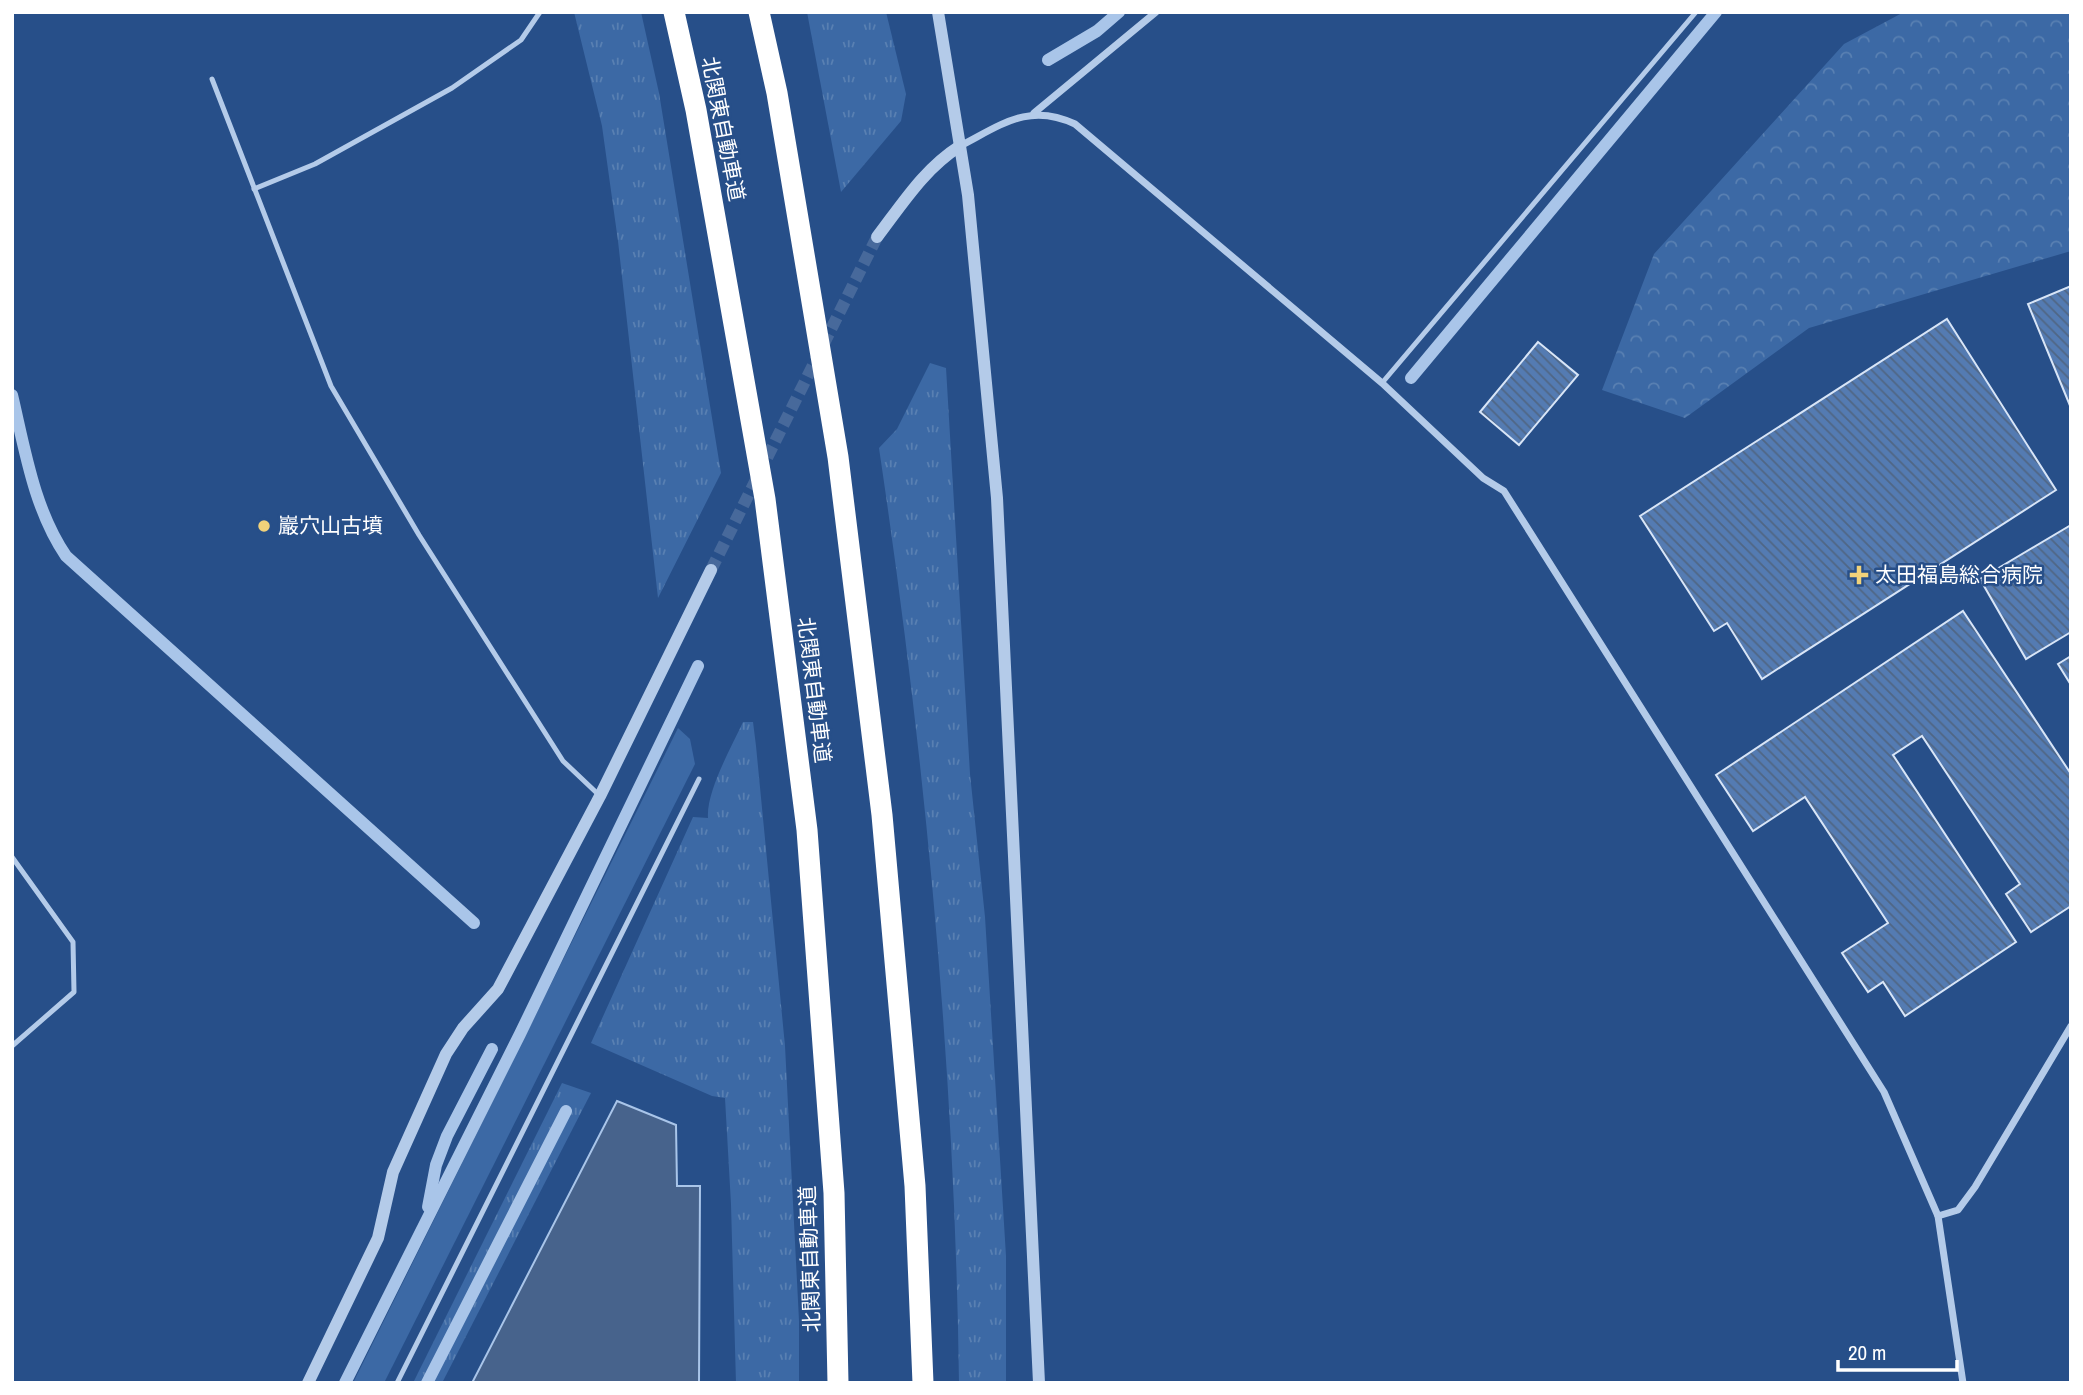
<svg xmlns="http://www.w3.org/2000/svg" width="2083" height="1395" font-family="'Archivo Narrow','Noto Sans JP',sans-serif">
<defs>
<pattern id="grass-tufts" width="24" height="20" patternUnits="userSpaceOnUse" patternTransform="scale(1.75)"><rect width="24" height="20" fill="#3c69a5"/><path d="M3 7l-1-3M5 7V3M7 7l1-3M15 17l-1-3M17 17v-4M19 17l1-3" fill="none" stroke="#5980b2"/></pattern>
<pattern id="forest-crowns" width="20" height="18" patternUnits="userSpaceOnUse" patternTransform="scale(1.75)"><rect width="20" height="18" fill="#3c69a5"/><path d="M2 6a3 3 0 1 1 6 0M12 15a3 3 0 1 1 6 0" fill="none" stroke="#5980b2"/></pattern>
<pattern id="building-back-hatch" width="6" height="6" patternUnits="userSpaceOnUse" patternTransform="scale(1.75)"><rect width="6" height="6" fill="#547bb2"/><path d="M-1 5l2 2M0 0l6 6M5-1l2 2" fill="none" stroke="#506684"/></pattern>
</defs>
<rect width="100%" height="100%" fill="#274f89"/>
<!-- grass -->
<g fill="url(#grass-tufts)">
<path d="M574 12H641L659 93 721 473 658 598 618 241 602 126Z"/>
<path d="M807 12H886L906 94 901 121 841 192Z"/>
<path d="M930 363 946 368 970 774 985 917 1006 1256V1383H959C955 1070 925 757 879 448L897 429Z"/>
<path d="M743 722H753L756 746 785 1046 799 1321V1383H736L731 1204 725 1098 712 1096 591 1043 693 817 708 818C706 792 731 748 743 722Z"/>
<path d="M562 1083 591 1093 442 1383H413Z"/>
</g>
<!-- forest -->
<path fill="url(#forest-crowns)" d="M1904 12H2071V251L1809 328 1685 418 1602 390 1654 254 1844 44Z"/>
<!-- park -->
<path fill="#3c69a5" d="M678 728 690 739 695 764 384 1383H353Z"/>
<!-- water -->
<path fill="#47638c" stroke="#a9c5e9" stroke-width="2" d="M617 1101 676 1125 677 1186H700L699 1383H472Z"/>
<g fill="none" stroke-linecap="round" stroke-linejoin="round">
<!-- stream -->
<g stroke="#a9c5e9" stroke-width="12">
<path d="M1048 60 1097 31 1119 12"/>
<path d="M1411 378 1716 12"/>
<path d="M12 395C25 450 34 509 66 556L474 923"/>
<path d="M428 1207 436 1165 447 1136 492 1049"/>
<path d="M345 1383 520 1034 698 666"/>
<path d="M427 1383 566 1111"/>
</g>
</g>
<!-- building -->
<g fill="url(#building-back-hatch)" stroke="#d8e5f7" stroke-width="2">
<path d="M2071 286V408L2028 304Z"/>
<path d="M1947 319 2056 490 1762 679 1727 623 1714 631 1640 516Z"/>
<path d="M1538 342 1578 375 1519 445 1480 412Z"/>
<path d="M2071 525V632L2026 659 1980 579Z"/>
<path d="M1963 611 2071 774V906L2031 932 2006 894 2020 884 1922 736 1893 755 2016 942 1905 1016 1883 982 1868 992 1842 953 1888 923 1805 797 1753 831 1716 775Z"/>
<path d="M2071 656V685L2058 664Z"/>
</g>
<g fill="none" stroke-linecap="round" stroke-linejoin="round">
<!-- tertiary-tunnel -->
<path stroke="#47699b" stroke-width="12" stroke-dasharray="12 6" stroke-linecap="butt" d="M711 570 877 237"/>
<!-- service -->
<g stroke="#b4cbe9" stroke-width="5">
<path d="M212 79 331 386 419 535 563 761 600 796"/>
<path d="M254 189 315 164 452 88 521 40 540 12"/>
<path d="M1382 383 1696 12"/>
<path d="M12 857 73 942 74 992 12 1046"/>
<path d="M397 1383 699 779"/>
</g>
<!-- minor -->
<g stroke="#b4cbe9" stroke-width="7">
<path d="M1034 113 1156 12"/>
<path d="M960 146C1001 125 1029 102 1075 124L1382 383 1483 478 1504 491 1884 1092 1938 1216 1963 1383"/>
<path d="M1938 1216 1958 1210 1975 1187 2071 1026"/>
</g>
<!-- tertiary -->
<g stroke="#b4cbe9" stroke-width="12">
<path d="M938 12 968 195 997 498 1039 1383"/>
<path d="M877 237C903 203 924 169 960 146"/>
<path d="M308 1383 378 1238 393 1172 446 1054 463 1028 498 989 600 796 711 570"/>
</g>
<!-- motorway -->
<g stroke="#fff" stroke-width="21">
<path d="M674 12 696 110 765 499 807 830 834 1193 838 1383"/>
<path d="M759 12 777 93 838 457 882 815 915 1186 923 1383"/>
</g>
</g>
<!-- markers -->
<g fill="#f1d27a" stroke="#274f89" stroke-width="2.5">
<circle cx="264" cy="526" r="7"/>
<path d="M1855.5 564.5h7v7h7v7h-7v7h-7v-7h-7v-7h7z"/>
</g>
<g text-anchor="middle" stroke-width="5" stroke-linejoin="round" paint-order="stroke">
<!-- street labels -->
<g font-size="21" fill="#fff" stroke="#274f89">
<text transform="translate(723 129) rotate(79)" y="7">北関東自動車道</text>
<text transform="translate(814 690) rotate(83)" y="7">北関東自動車道</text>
<text transform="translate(810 1259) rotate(-92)" y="7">北関東自動車道</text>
</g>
<!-- poi labels -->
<g font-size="21" fill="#fff" stroke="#274f89" text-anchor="start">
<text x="278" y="533">巖穴山古墳</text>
<text x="1875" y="582">太田福島総合病院</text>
</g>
</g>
<!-- border -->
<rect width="2083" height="1395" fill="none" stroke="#ffffff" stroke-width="28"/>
<!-- scale -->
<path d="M1838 1360v10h119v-10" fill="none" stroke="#ffffff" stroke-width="3.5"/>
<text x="1848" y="1360" font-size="21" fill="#ffffff" stroke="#274f89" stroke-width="5" paint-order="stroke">20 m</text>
</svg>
